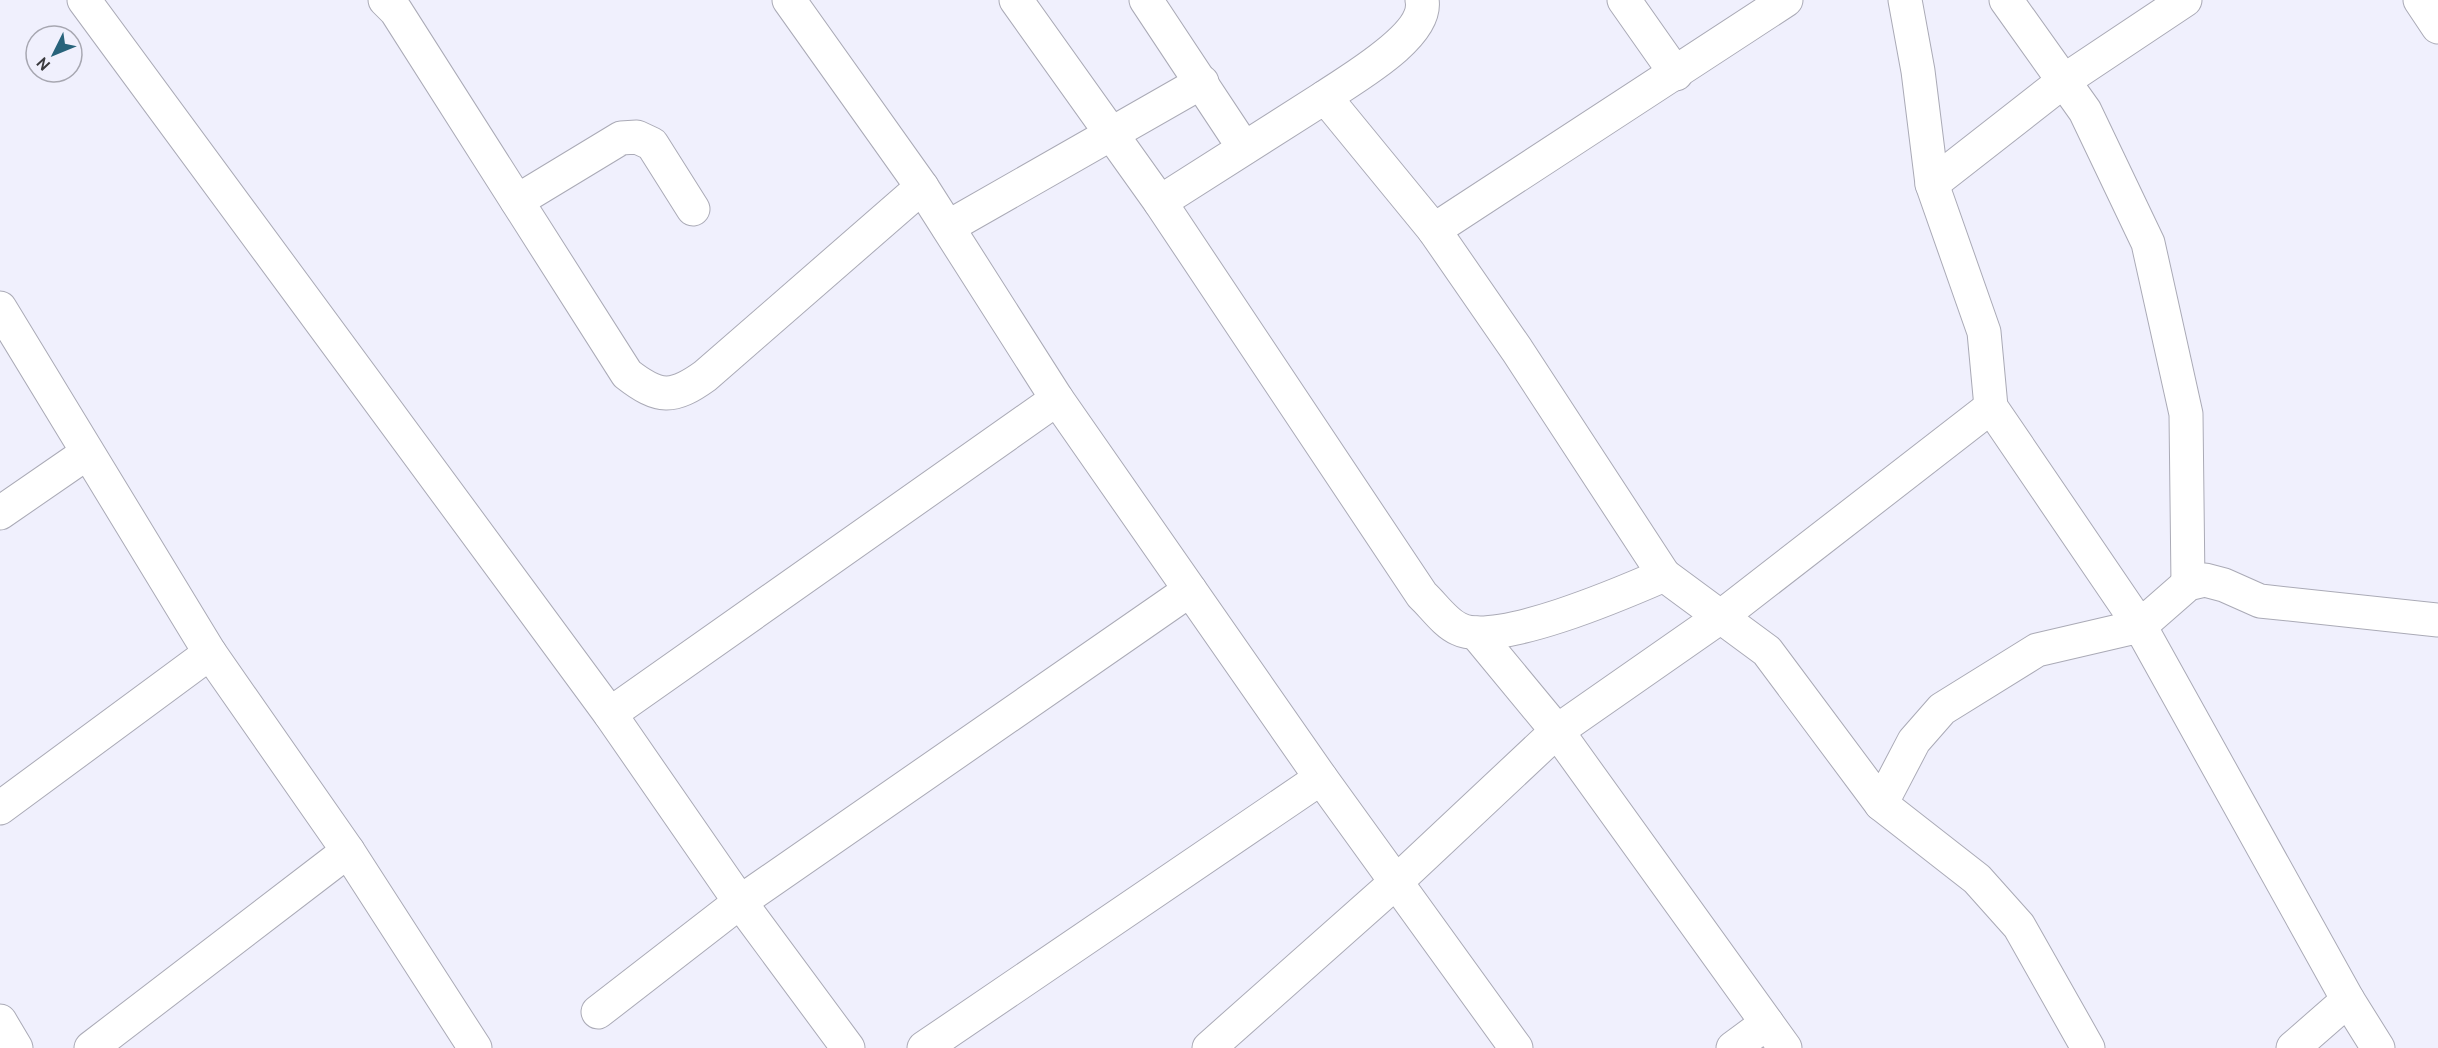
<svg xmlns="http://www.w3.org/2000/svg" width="2438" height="1048" font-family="Cabin,sans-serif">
<rect width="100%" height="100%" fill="#f0f0fd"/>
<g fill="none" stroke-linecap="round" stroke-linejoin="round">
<defs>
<g id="minor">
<path d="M84 0 610 714 740 902 848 1048"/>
<path d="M385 0 396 11 627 374C659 399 673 399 705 376L922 187"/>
<path d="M789 0 922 187 1057 399 1321 778 1516 1048"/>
<path d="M1016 0 1160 202 1422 595C1433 605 1445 623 1459 629 1496 648 1625 592 1664 575L1767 651 1881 804 1914 741 1942 709 2037 650 2140 626 2348 1000 2293 1048"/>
<path d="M1146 0 1244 148"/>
<path d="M1624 0 1676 74"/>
<path d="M1905 0 1918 71 1932 184 1984 332 1991 407 2140 626 2188 584 2205 580 2224 585 2260 601 2438 620"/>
<path d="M2006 0 2085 111 2148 243 2186 414 2188 584"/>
<path d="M2420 0 2438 27"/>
<path d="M1325 97C1351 79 1429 36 1422 0"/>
<path d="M1932 184 2065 80 2185 0"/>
<path d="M517 201 621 138 637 137 652 144 693 209"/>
<path d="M1160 202 1325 97 1434 230 1786 0"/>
<path d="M948 227 1202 82"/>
<path d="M1434 230 1517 350 1664 575"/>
<path d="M0 308 210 653 348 851 475 1048"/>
<path d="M0 513 87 453"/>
<path d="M1476 633 1557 731 1785 1048"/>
<path d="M610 714 1057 399"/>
<path d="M1881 804 1977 879 2019 926 2088 1048"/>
<path d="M0 808 210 653"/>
<path d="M2348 1000 2378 1048"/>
<path d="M598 1012 740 902 1190 590"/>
<path d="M0 1021 16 1048"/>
<path d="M91 1048 348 851"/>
<path d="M924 1048 1321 778"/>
<path d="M1209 1048 1396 882 1557 731 1719 618 1991 407"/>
<path d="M1733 1048 1767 1023"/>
</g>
</defs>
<!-- minor casing -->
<use href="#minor" stroke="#aaaab6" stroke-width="35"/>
<!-- minor -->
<use href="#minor" stroke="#fff" stroke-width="33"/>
</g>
<!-- north arrow -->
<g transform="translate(54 54) rotate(227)"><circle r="28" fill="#f0f0fd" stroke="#a7a7b1" stroke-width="1.5"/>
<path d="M0-4.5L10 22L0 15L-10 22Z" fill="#28637b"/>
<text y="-9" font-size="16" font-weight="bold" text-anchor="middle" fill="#3a3a3e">N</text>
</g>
</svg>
